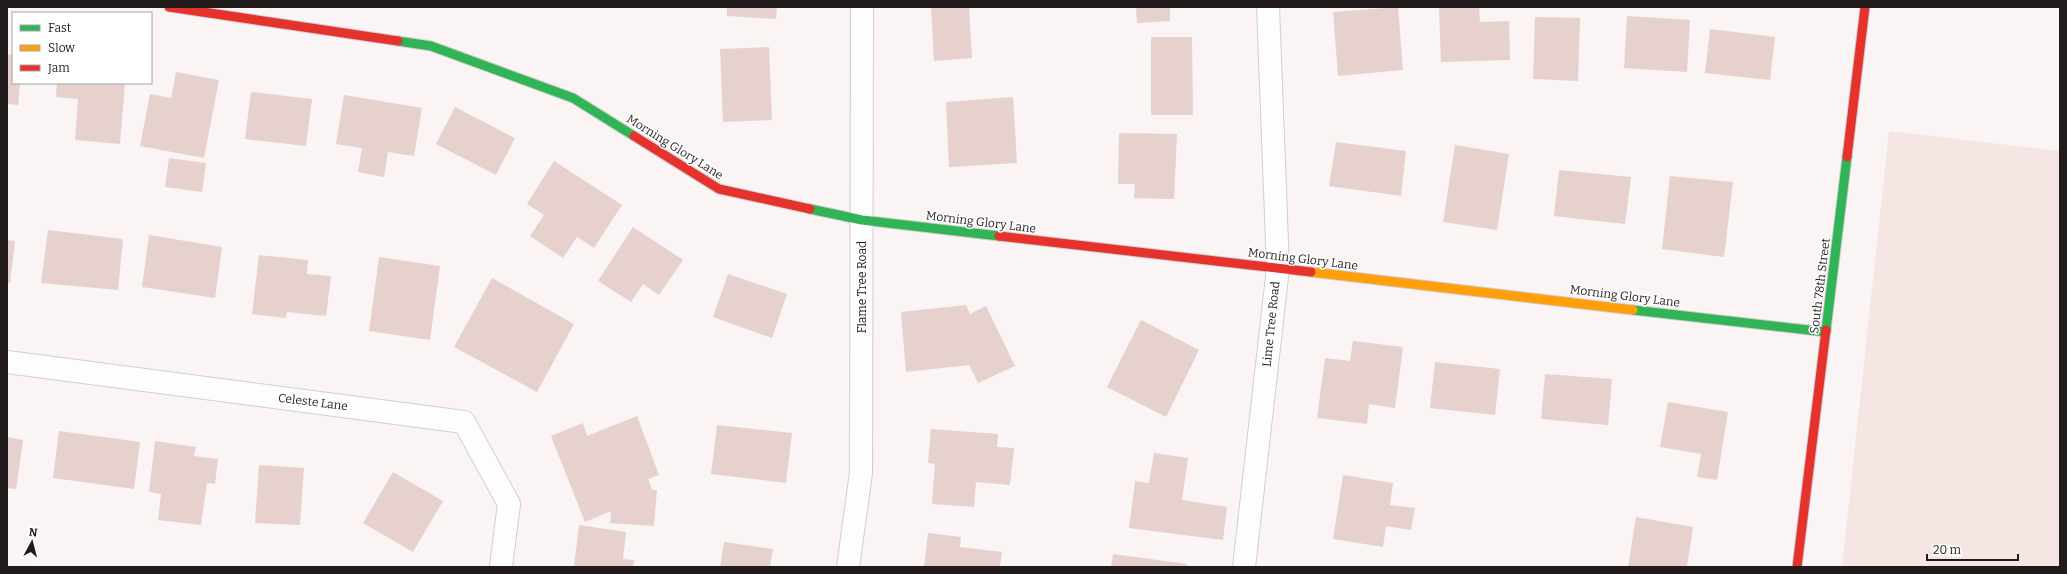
<svg xmlns="http://www.w3.org/2000/svg" width="2067" height="574" font-family="Bitter,serif">
<rect width="100%" height="100%" fill="#faf4f4"/>
<!-- built -->
<path fill="#f5e6e3" d="M1889 131 2060 151V567H1842Z"/>
<!-- building -->
<g fill="#e6d1ce">
<path d="M727 7H777L776 19 727 16Z"/>
<path d="M931 7H969L972 58 934 61Z"/>
<path d="M1136 7H1170V21L1137 23Z"/>
<path d="M1398 7 1403 70 1338 76 1333 12Z"/>
<path d="M1439 7H1479L1480 22 1509 21 1510 60 1441 62Z"/>
<path d="M1627 16 1690 20 1687 72 1624 68Z"/>
<path d="M1535 17 1580 18 1578 81 1533 79Z"/>
<path d="M1710 29 1775 37 1770 80 1705 73Z"/>
<path d="M1151 37H1192L1193 115H1151Z"/>
<path d="M769 47 772 120 723 122 720 49Z"/>
<path d="M7 54 13 55V83H20L18 105 7 104Z"/>
<path d="M176 72 219 80 204 158 140 146 150 94 171 98Z"/>
<path d="M57 83H125L120 144 75 140 78 99 56 97Z"/>
<path d="M251 92 312 99 306 146 245 139Z"/>
<path d="M344 95 422 108 414 156 388 152 384 177 358 172 362 148 336 144Z"/>
<path d="M1013 97 1017 163 949 167 946 102Z"/>
<path d="M455 107 515 138 496 175 436 144Z"/>
<path d="M1119 133 1177 134 1174 199 1134 198 1135 184H1118Z"/>
<path d="M1336 142 1406 151 1401 196 1329 186Z"/>
<path d="M1455 145 1509 154 1497 230 1443 222Z"/>
<path d="M169 158 206 163 202 192 165 187Z"/>
<path d="M554 161 622 205 594 248 577 237 563 258 530 236 544 215 527 204Z"/>
<path d="M1559 170 1631 177 1625 224 1554 216Z"/>
<path d="M1670 176 1733 182 1724 257 1662 249Z"/>
<path d="M633 227 683 260 659 295 643 284 631 302 598 281Z"/>
<path d="M48 230 123 239 118 290 41 283Z"/>
<path d="M149 235 222 247 215 298 142 287Z"/>
<path d="M7 240 15 241 10 283H7Z"/>
<path d="M259 255 308 260 307 274 331 276 326 316 287 312 286 318 252 314Z"/>
<path d="M379 257 440 266 430 340 369 331Z"/>
<path d="M728 274 787 294 772 338 713 317Z"/>
<path d="M492 278 574 324 537 392 454 347Z"/>
<path d="M966 305 970 314 986 306 1015 366 978 383 969 365 906 372 901 312Z"/>
<path d="M1141 320 1199 350 1166 417 1107 387Z"/>
<path d="M1353 341 1403 347 1395 408 1369 404 1367 424 1317 418 1325 358 1350 361Z"/>
<path d="M1435 362 1500 369 1495 415 1430 408Z"/>
<path d="M1545 374 1612 379 1608 425 1541 419Z"/>
<path d="M1668 402 1728 412 1717 480 1697 477 1701 454 1660 447Z"/>
<path d="M637 416 659 475 648 479 652 490H657L654 526 610 523 611 511 585 522 551 436 583 423 587 436Z"/>
<path d="M717 425 792 433 786 483 711 474Z"/>
<path d="M931 429 998 434 997 447 1014 448 1010 485 976 482 974 507 932 504 935 464 928 463Z"/>
<path d="M59 431 140 442 134 489 53 478Z"/>
<path d="M7 437 23 440 16 489 7 488Z"/>
<path d="M155 441 196 447 194 456 218 459 215 484 207 483 201 525 158 520 161 494 149 492Z"/>
<path d="M1154 453 1188 458 1182 500 1227 507 1223 540 1129 528 1135 481 1149 483Z"/>
<path d="M259 465 304 468 300 525 255 523Z"/>
<path d="M393 472 443 501 413 552 363 523Z"/>
<path d="M1343 475 1393 483 1390 505 1415 508 1411 530 1386 526 1383 547 1333 539Z"/>
<path d="M1636 517 1693 527 1687 567H1628Z"/>
<path d="M579 525 626 532 623 559 634 560 633 567H574Z"/>
<path d="M928 533 961 537 960 547 1002 552 1000 567H924Z"/>
<path d="M724 542 773 549 770 567H720Z"/>
<path d="M1113 554 1187 564V567H1111Z"/>
</g>
<g fill="none" stroke-linecap="round" stroke-linejoin="round">
<defs>
<g id="street">
<path d="M7 362 464 422 509 504 501 567"/>
<path d="M848 567 861 473 862 7"/>
<path d="M1244 567 1278 268 1268 7"/>
</g>
<g id="fast">
<path d="M398 41 431 46 573 98 634 136"/>
<path d="M810 209 862 220 999 236"/>
<path d="M1633 310 1826 332"/>
<path d="M1826 330 1847 157"/>
</g>
<path id="slow" d="M1311 272 1633 310"/>
<g id="jam">
<path d="M169 7 398 41"/>
<path d="M634 136 719 189 810 209"/>
<path d="M1847 157 1865 7"/>
<path d="M999 236 1311 272"/>
<path d="M1797 567 1826 330"/>
</g>
</defs>
<!-- street casing -->
<use href="#street" stroke="#d2cecd" stroke-width="24"/>
<!-- fast casing -->
<use href="#fast" stroke="#d2cecd" stroke-width="11"/>
<!-- slow casing -->
<use href="#slow" stroke="#d2cecd" stroke-width="11"/>
<!-- jam casing -->
<use href="#jam" stroke="#d2cecd" stroke-width="11"/>
<!-- street -->
<use href="#street" stroke="#fefdfd" stroke-width="22"/>
<!-- fast -->
<use href="#fast" stroke="#30b455" stroke-width="9"/>
<!-- slow -->
<use href="#slow" stroke="#ff9f0a" stroke-width="9"/>
<!-- jam -->
<use href="#jam" stroke="#e5322d" stroke-width="9"/>
</g>
<g text-anchor="middle" stroke-width="3" stroke-linejoin="round" paint-order="stroke">
<!-- street labels -->
<g font-size="12" fill="#211c1b" stroke="#fff">
<text transform="translate(675 147) rotate(32)" y="4">Morning Glory Lane</text>
<text transform="translate(981 222) rotate(7)" y="4">Morning Glory Lane</text>
<text transform="translate(1303 259) rotate(7)" y="4">Morning Glory Lane</text>
<text transform="translate(1820 286) rotate(-83)" y="4">South 78th Street</text>
<text transform="translate(862 287) rotate(-90)" y="4">Flame Tree Road</text>
<text transform="translate(1625 296) rotate(7)" y="4">Morning Glory Lane</text>
<text transform="translate(1271 324) rotate(-84)" y="4">Lime Tree Road</text>
<text transform="translate(313 402) rotate(7)" y="4">Celeste Lane</text>
</g>
</g>
<!-- border -->
<rect width="2067" height="574" fill="none" stroke="#211c1b" stroke-width="16"/>
<!-- legend -->
<rect x="12" y="12" width="140" height="72" fill="#ffffff" stroke="#a6a4a4"/>
<rect x="20" y="25" width="20" height="6" fill="#30b455" stroke="#a6a4a4"/>
<text x="48" y="32" font-size="12" fill="#211c1b">Fast</text>
<rect x="20" y="45" width="20" height="6" fill="#ff9f0a" stroke="#a6a4a4"/>
<text x="48" y="52" font-size="12" fill="#211c1b">Slow</text>
<rect x="20" y="65" width="20" height="6" fill="#e5322d" stroke="#a6a4a4"/>
<text x="48" y="72" font-size="12" fill="#211c1b">Jam</text>
<!-- north arrow -->
<g transform="translate(32 542) rotate(7)" stroke="#ffffff" stroke-width="3" paint-order="stroke">
<path d="M0-3L7 15L0 10L-7 15Z" fill="#211c1b"/>
<text y="-6" font-size="11" font-weight="bold" text-anchor="middle" fill="#211c1b">N</text>
</g>
<!-- scale -->
<path d="M1927 554v6h91v-6" fill="none" stroke="#211c1b" stroke-width="2"/>
<text x="1933" y="554" font-size="12" fill="#211c1b" stroke="#ffffff" stroke-width="3" paint-order="stroke">20 m</text>
</svg>
